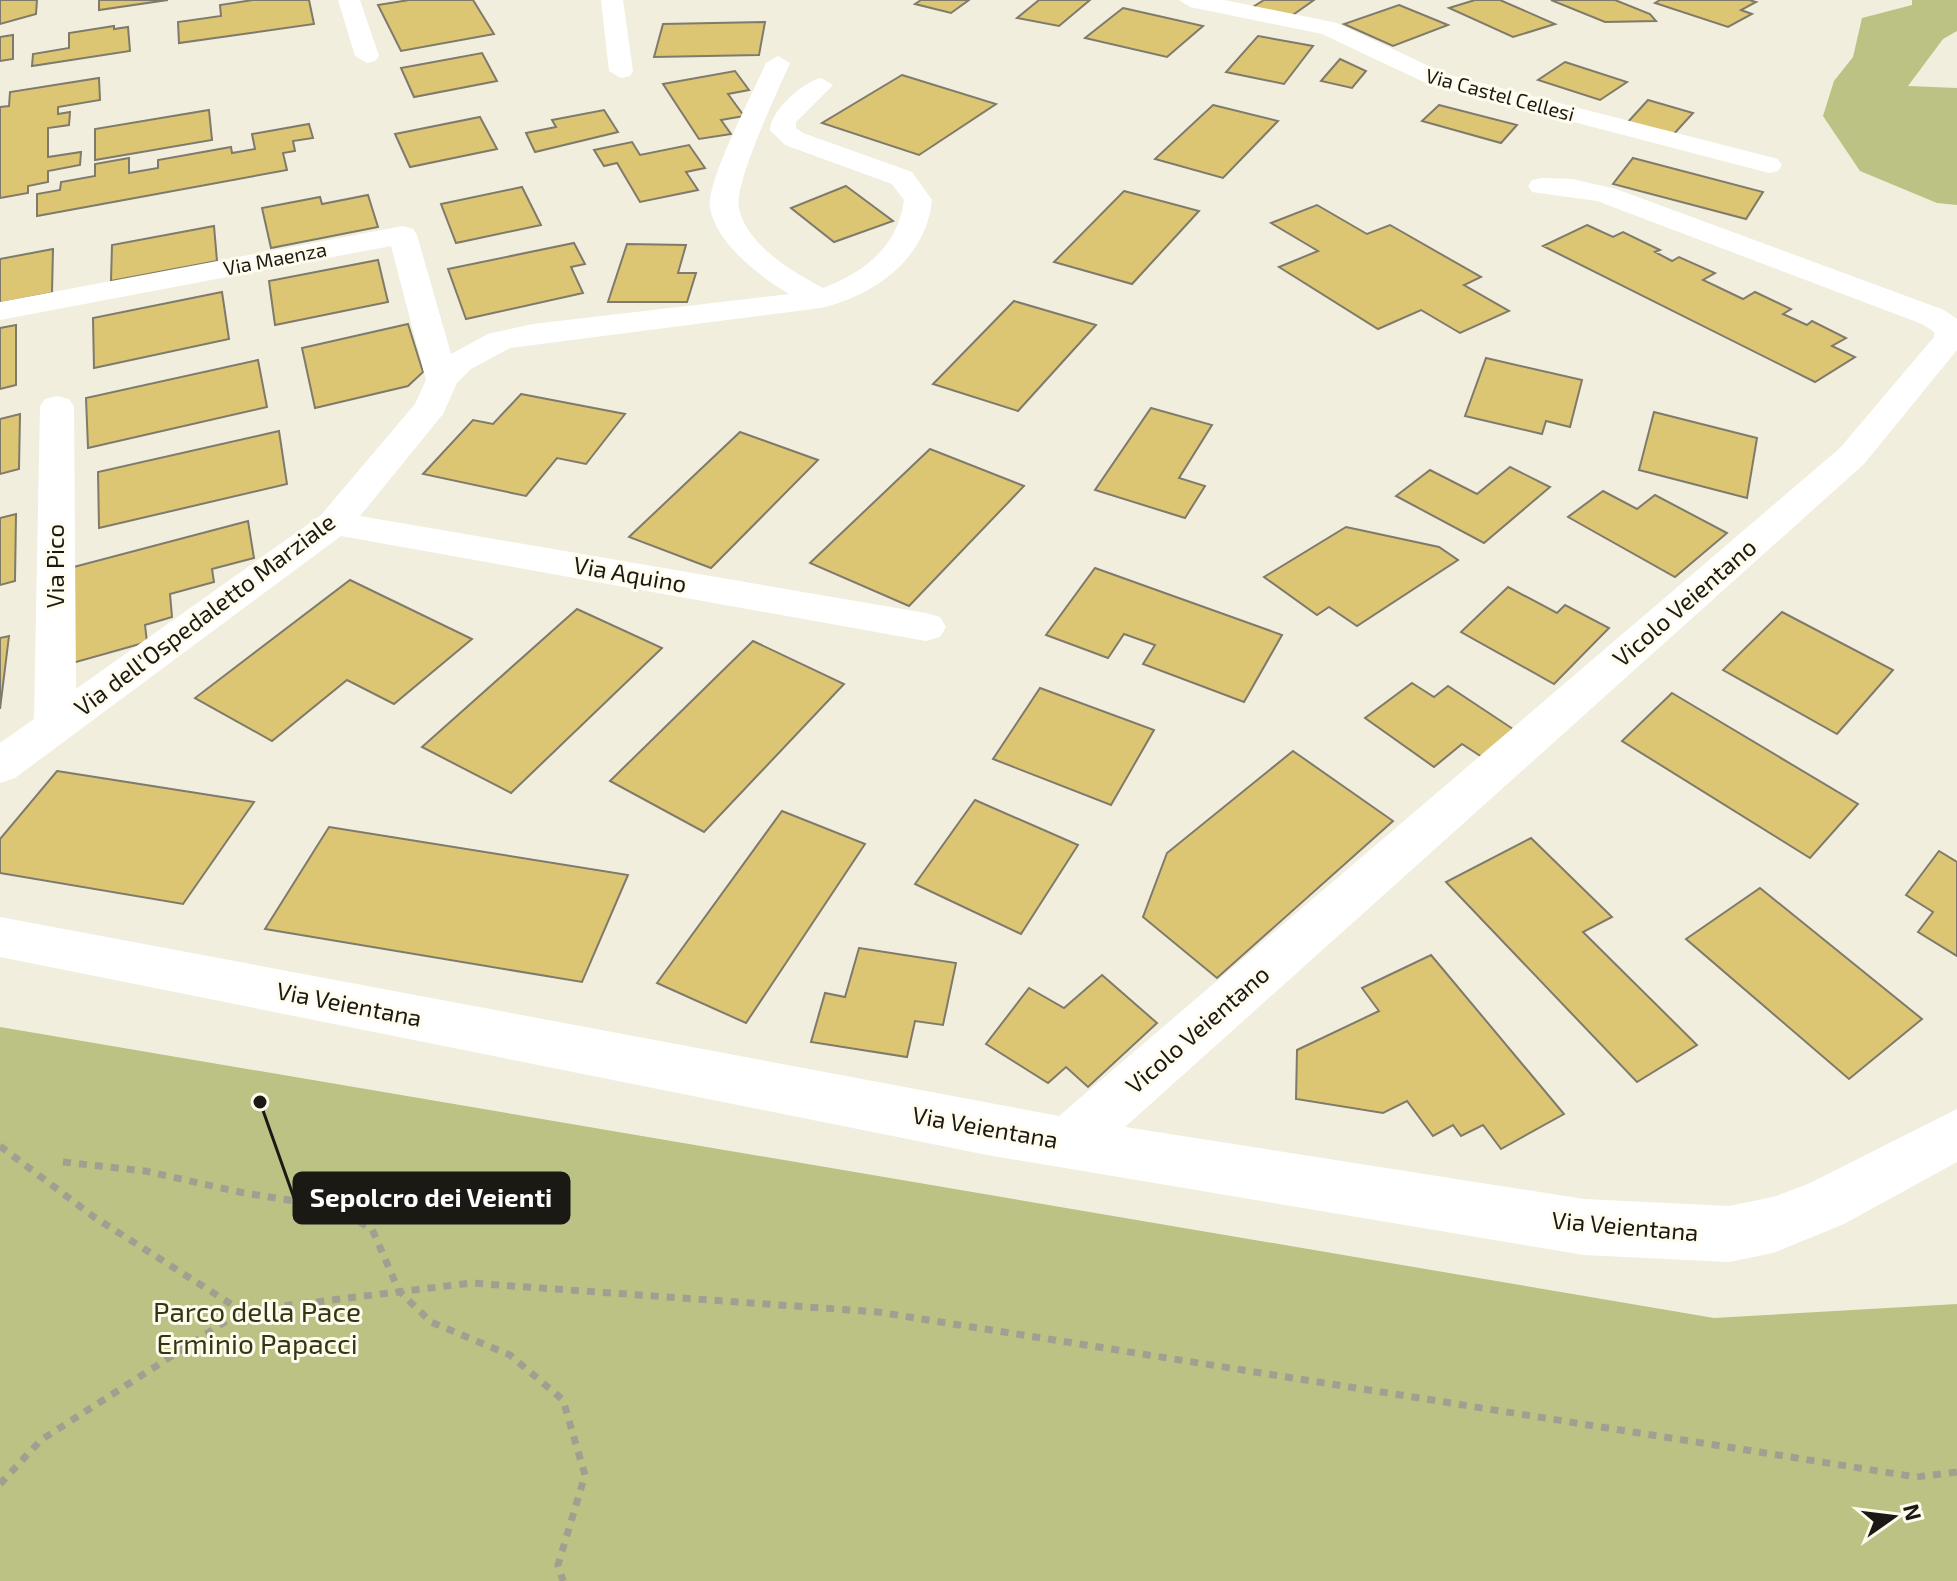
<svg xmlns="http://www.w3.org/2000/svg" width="1957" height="1581" font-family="'Exo 2',sans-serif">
<rect width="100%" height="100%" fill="#f2eedd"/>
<!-- green -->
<g fill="#bcc184">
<path d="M1912 0H1957V31L1943 39 1908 86 1957 88V205L1937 203 1860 171 1823 116 1834 81 1853 57 1862 18 1912 5Z"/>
<path d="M0 1027 1714 1318 1957 1304V1581H0Z"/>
</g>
<!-- building -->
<g fill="#ddc673" stroke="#7f7a6b" stroke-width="2">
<path d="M0 0H37L36 14 0 24Z"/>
<path d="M99 0H168L99 10Z"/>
<path d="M253 0H309L314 24 179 43 178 22 221 16 220 5Z"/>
<path d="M409 0H473L494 34 401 51 378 5Z"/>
<path d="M921 0H969L951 13 915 4Z"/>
<path d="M1039 0H1090L1059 26 1017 18Z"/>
<path d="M1264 0H1314L1290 17 1253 7Z"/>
<path d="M1475 0H1500L1555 24 1513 37 1449 8Z"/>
<path d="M1551 0H1615L1650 14 1656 21 1605 22Z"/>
<path d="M1660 0H1749L1756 2 1741 10 1752 14 1728 27 1655 3Z"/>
<path d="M1399 5 1448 25 1393 46 1344 24Z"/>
<path d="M1123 8 1203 26 1167 57 1085 38Z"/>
<path d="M765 22 759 55 654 57 663 24Z"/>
<path d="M114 26V29L128 27 130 51 32 66 33 54 69 48V33Z"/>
<path d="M13 35V59L0 61V37Z"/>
<path d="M1258 36 1313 46 1284 84 1226 72Z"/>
<path d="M482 53 497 81 414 97 401 68Z"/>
<path d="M1340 59 1366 71 1352 88 1321 81Z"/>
<path d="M1565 62 1627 82 1600 100 1538 80Z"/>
<path d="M735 71 749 90 728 94 744 116 721 120 731 134 699 139 663 84Z"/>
<path d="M902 75 996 104 919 155 822 123Z"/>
<path d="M99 78 100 100 58 107V114L70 112 69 125 48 128V157L81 152 80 165 48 171V182L28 186V193L0 198V107L9 106 10 92Z"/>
<path d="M1648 100 1693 113 1672 136 1627 123Z"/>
<path d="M1213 105 1278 121 1223 178 1155 159Z"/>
<path d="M1439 105 1517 125 1501 143 1422 121Z"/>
<path d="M209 110 212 140 95 160V129Z"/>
<path d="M604 110 618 132 535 152 526 133 556 127 552 120Z"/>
<path d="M480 117 497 149 410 167 395 134Z"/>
<path d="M309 124 313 138 293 141 295 151 283 153 287 170 37 216V194L60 190 61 182 95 176V164L129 158V173L158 168V160L231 147 232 153 255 149 252 134Z"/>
<path d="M632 142 640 155 689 145 705 168 686 172 698 190 640 202 617 163 604 166 594 150Z"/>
<path d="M1633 158 1763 192 1746 219 1613 184Z"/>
<path d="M846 186 893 221 834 242 791 208Z"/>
<path d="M522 187 541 225 456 243 441 204Z"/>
<path d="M1124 191 1199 211 1132 284 1054 262Z"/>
<path d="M368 195 378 227 271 248 262 208 320 197 322 204Z"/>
<path d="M1317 205 1367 234 1390 225 1481 277 1464 285 1509 311 1460 333 1421 310 1378 329 1279 267 1318 251 1271 223Z"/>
<path d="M1587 225 1613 237 1623 232 1660 250 1655 252 1672 261 1679 257 1715 273 1703 280 1743 299 1755 292 1791 309 1783 314 1807 325 1812 321 1846 338 1832 346 1855 357 1815 382 1543 246Z"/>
<path d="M214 226 217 261 111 281 112 245Z"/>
<path d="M574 243 585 264 571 267 583 293 466 319 448 269Z"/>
<path d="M627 244 686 245 678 273H696L687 302H608Z"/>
<path d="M53 249 52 293 0 303V259Z"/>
<path d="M378 260 388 302 275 325 269 281Z"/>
<path d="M222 292 229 339 94 368 93 318Z"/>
<path d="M1014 301 1096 325 1018 411 933 384Z"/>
<path d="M408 324 423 372 408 386 315 408 302 348Z"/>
<path d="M16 325V385L0 389V328Z"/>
<path d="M1486 358 1582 380 1570 427 1546 421 1542 434 1465 416Z"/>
<path d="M258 360 267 407 88 448 86 398Z"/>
<path d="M521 394 625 414 586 464 557 458 526 496 423 474 473 420 493 424Z"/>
<path d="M1151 408 1212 425 1179 478 1205 486 1185 518 1095 490Z"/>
<path d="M1654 412 1757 438 1747 498 1639 470Z"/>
<path d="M20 414 19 469 0 474V419Z"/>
<path d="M279 431 287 484 99 528 98 472Z"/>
<path d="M740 432 818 460 711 568 629 537Z"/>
<path d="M930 449 1024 486 909 606 810 563Z"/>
<path d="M1510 467 1550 487 1484 543 1396 496 1430 470 1477 494Z"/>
<path d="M1603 491 1637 509 1655 495 1727 533 1675 577 1568 517Z"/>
<path d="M16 514 15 581 0 585V518Z"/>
<path d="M248 521 254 558 212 569 214 582 170 594 172 617 145 625 147 642 69 664 66 569Z"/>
<path d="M1346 527 1439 547 1458 560 1357 626 1329 607 1317 615 1264 577Z"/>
<path d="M1095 568 1282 635 1244 702 1143 664 1155 645 1124 634 1108 658 1046 635Z"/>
<path d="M350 580 472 639 394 704 347 680 272 741 195 698Z"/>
<path d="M1508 587 1557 613 1565 605 1609 628 1554 684 1461 632Z"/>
<path d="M577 609 662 648 511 793 422 747Z"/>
<path d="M1782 612 1893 670 1837 734 1723 670Z"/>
<path d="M9 636 0 709V638Z"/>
<path d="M753 641 844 684 704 832 610 781Z"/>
<path d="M1412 683 1434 697 1448 686 1513 729 1482 757 1462 744 1434 767 1365 718Z"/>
<path d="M1040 688 1154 730 1111 805 993 759Z"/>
<path d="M1672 693 1858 804 1810 858 1622 741Z"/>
<path d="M1293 751 1393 821 1217 978 1143 917 1167 853Z"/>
<path d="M57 771 254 802 183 904 0 873V839Z"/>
<path d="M975 800 1078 845 1021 934 915 884Z"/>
<path d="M782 811 865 844 746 1023 657 983Z"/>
<path d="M329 827 628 875 582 982 265 929Z"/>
<path d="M1531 838 1612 917 1583 932 1697 1045 1637 1082 1446 882Z"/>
<path d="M1939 851 1957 862V956L1918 932 1933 912 1906 895Z"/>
<path d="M1760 888 1922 1019 1849 1079 1686 939Z"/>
<path d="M859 948 956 963 943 1025 915 1021 907 1057 811 1042 825 993 845 997Z"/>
<path d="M1431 955 1564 1114 1501 1149 1483 1125 1461 1136 1453 1125 1433 1136 1407 1101 1383 1113 1296 1099 1297 1050 1379 1011 1362 988Z"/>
<path d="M1102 975 1157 1023 1088 1087 1066 1067 1048 1083 986 1044 1029 988 1064 1008Z"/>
</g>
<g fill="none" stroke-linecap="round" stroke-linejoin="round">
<!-- path -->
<g stroke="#a29f92" stroke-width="7" stroke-dasharray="8 8" stroke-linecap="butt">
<path d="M0 1146 94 1217 242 1311 471 1283 878 1312 1916 1477 1957 1472"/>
<path d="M63 1162 145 1171 244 1193 333 1207 372 1229 399 1291 431 1322 510 1355 563 1400 585 1475 558 1565 563 1581"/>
<path d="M0 1484 41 1440 242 1311"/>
</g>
<!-- street -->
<g fill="#fff" fill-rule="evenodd">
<path d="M338 0H360L379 56 375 61 367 63 355 56Z"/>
<path d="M601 0H623L633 71 630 76 621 78 609 71Z"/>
<path d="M1179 0H1224L1337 23 1446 74 1778 159 1782 165 1778 171 1769 173 1428 84 1322 34 1190 7Z"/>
<path d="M778 56 790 63C778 91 733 184 739 209 748 246 793 272 823 288 865 272 898 246 904 200L892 184 785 145 770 130C770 111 803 82 821 78L833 85 796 122V128L803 133 912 172 932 200C926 259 875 295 821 308L510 348 471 369 457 383 443 414 360 516 926 613 940 617 946 627 940 637 926 641 341 536 15 778 0 783V743L34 719 40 406 45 399 57 396 69 399 74 406 76 689 321 515 415 404 426 380 391 246 0 320V302L403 226 413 229 417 235 451 354 488 334 533 324 789 294C760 276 717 245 710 208 706 182 754 91 766 63Z"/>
<path d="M1542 178 1572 179 1616 189 1944 310 1957 319V350L1864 464 1125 1127 1584 1199 1729 1206 1773 1197 1808 1184 1957 1109V1162L1844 1224 1773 1253 1729 1262 1584 1255 987 1155 0 957V917L1059 1116 1840 448 1934 337V332L1922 324 1597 201 1532 192 1528 186 1532 180Z"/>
</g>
</g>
<g text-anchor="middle" stroke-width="6" stroke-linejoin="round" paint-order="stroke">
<!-- far-street labels -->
<g font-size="20" fill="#1b1913" stroke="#fffbed">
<text transform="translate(1500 95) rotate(15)" y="7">Via Castel Cellesi</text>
<text transform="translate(275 259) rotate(-11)" y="7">Via Maenza</text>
</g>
<!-- street labels -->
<g font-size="24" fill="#1b1913" stroke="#fffbed">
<text transform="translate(56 566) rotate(-90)" y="8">Via Pico</text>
<text transform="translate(630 575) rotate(10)" y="8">Via Aquino</text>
<text transform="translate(1685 603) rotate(-41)" y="8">Vicolo Veientano</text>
<text transform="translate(205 615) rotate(-37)" y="8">Via dell'Ospedaletto Marziale</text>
<text transform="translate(349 1005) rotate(11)" y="8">Via Veientana</text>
<text transform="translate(1198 1030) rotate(-41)" y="8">Vicolo Veientano</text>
<text transform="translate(985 1128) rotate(10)" y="8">Via Veientana</text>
<text transform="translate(1625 1227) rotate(5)" y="8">Via Veientana</text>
</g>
<!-- near-park labels -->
<g font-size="28" fill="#343612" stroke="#fffbed">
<text x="257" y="1322">Parco della Pace<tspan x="257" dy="32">Erminio Papacci</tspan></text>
</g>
</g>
<!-- callouts -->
<path fill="none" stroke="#1b1913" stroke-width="3" d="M260 1102L294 1198"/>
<circle fill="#1b1913" stroke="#fffbed" stroke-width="3" cx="260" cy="1102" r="8"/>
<rect fill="#1b1913" stroke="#1b1913" stroke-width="3" x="294" y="1173" width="275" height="50" rx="8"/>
<g font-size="26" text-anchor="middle" font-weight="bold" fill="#fff">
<text x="431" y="1207">Sepolcro dei Veienti</text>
</g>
<!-- north arrow -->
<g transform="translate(1893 1517) rotate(76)" stroke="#fffbed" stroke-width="6" paint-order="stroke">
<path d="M0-6L14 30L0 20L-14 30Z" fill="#1b1913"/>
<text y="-12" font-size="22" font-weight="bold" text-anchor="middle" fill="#1b1913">N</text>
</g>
</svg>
